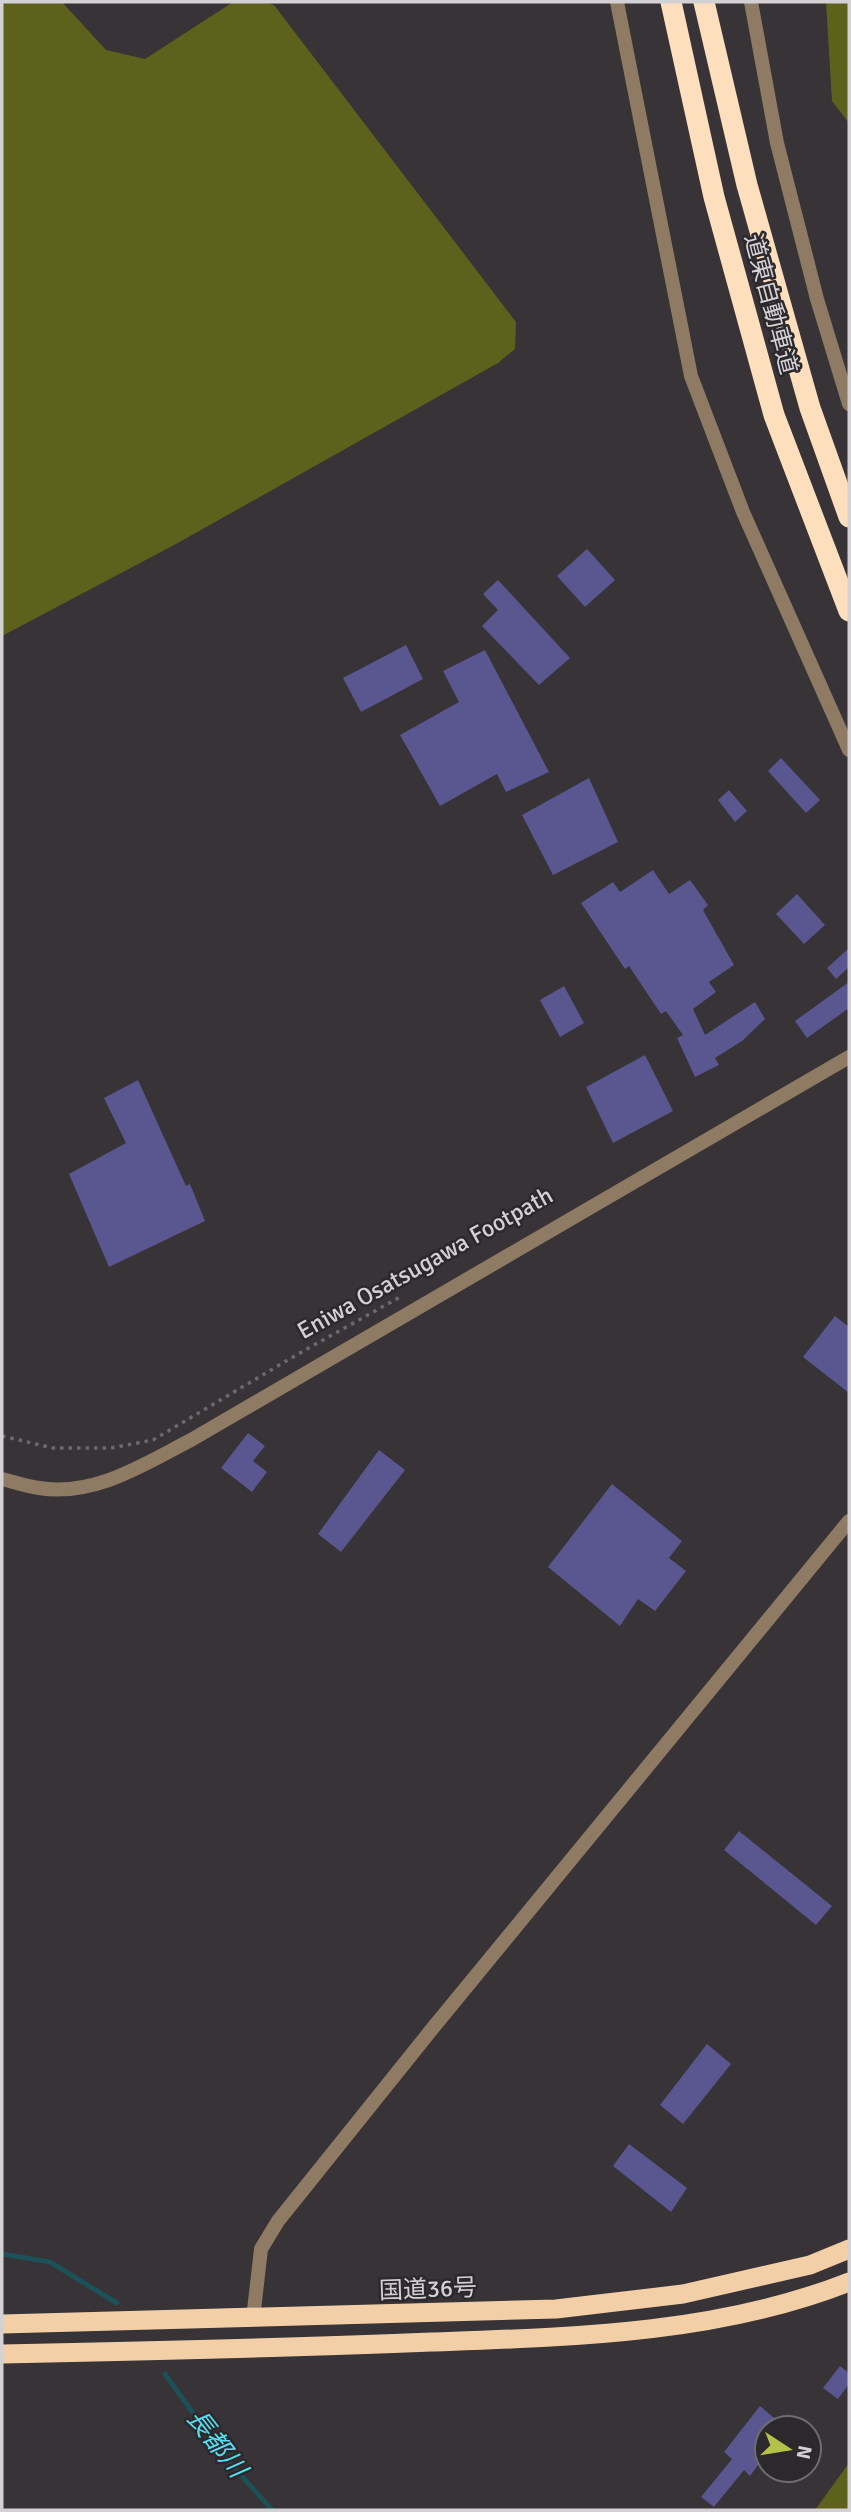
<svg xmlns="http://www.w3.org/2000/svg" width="851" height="2512" font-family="Signika,'Noto Sans JP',sans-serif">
<rect width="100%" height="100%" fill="#373337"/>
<!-- forest -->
<g fill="#5d611c">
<path d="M2 2H62L106 50 145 59 233 2H265L274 5 516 322 515 349 498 363 176 544 2 636Z"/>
<path d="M826 2H849V123L832 101Z"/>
<path d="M849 2463V2510H815Z"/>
</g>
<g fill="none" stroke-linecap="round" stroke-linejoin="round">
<!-- stream -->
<g stroke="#1d5057" stroke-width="5">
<path d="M2 2254 50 2262 117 2303"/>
<path d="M165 2374 224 2456 272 2510"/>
</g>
</g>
<!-- building -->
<g fill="#595690">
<path d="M587 549 615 580 585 607 557 576Z"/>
<path d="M498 580 570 658 539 685 482 626 498 610 483 594Z"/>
<path d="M406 645 423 679 361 712 343 678Z"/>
<path d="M485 650 549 772 506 792 497 774 440 806 400 735 459 702 443 671Z"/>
<path d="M781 758 820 800 806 813 768 771Z"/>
<path d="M589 778 618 842 553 875 522 815Z"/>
<path d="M729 790 747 811 735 822 718 800Z"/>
<path d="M653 870 669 894 690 880 708 905 703 910 734 965 709 982 716 992 693 1009 705 1035 755 1002 765 1019 742 1041 715 1058 719 1065 695 1077 677 1038 683 1035 666 1011 661 1014 629 966 625 969 581 903 613 882 620 892Z"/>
<path d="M797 894 825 925 804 944 776 914Z"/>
<path d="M849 948V967L836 979 827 968Z"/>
<path d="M849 982V1008L807 1038 795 1021Z"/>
<path d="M564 986 584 1023 560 1037 540 1000Z"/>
<path d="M645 1055 673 1111 613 1143 586 1087Z"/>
<path d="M138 1080 186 1186 190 1184 205 1221 109 1267 69 1174 126 1143 104 1098Z"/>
<path d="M835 1316 849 1327V1393L803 1357Z"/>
<path d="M248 1433 265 1446 253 1461 267 1472 252 1492 221 1468Z"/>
<path d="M379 1450 405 1470 341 1552 318 1534Z"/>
<path d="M612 1484 682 1541 669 1558 686 1571 655 1611 638 1599 620 1626 548 1567Z"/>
<path d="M739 1831 832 1906 816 1925 724 1850Z"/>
<path d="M707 2044 731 2064 683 2124 660 2105Z"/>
<path d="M629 2144 687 2188 671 2212 613 2166Z"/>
<path d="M840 2366 849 2373V2384L838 2399 823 2388Z"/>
<path d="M760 2406 786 2428H767V2453L750 2476 744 2470 714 2507 701 2497 732 2459 724 2452Z"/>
</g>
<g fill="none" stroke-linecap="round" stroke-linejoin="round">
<!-- path -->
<path stroke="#6c696d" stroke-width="3.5" stroke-dasharray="3.5 5" stroke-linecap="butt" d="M2 1436 53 1448H111L153 1440 298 1354 400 1297"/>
<!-- minor -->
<g stroke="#8f7a64" stroke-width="14">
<path d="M617 2 691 376 743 512 849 750"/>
<path d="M751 2 777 143 817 299 849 404"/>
<path d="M253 2319 261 2249 278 2221 432 2029 849 1521"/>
</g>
<!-- tertiary -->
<path stroke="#8f7a64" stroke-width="14" d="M2 1479C14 1482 26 1486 39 1488 95 1497 144 1464 191 1440L849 1057"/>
<!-- trunk -->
<g stroke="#f3cfa8" stroke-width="19">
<path d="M2 2324 556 2309 683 2294 810 2265 849 2249"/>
<path d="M2 2354C145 2351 288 2348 431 2342 572 2337 717 2334 849 2282"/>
</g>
<!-- motorway -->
<g stroke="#fddfbe" stroke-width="21">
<path d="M671 2 714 197 774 415 849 611"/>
<path d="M704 2 747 185 810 408 849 517"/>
</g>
</g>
<g text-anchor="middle" stroke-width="5" stroke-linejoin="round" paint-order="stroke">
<!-- street labels -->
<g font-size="24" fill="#d3d1d4" stroke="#2c292d">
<text transform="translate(771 304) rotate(75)" y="8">道東自動車道</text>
<text transform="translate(425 1263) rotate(-29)" y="8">Eniwa Osatsugawa Footpath</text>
<text transform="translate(428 2289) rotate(-2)" y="8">国道36号</text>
</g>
<!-- water labels -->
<g font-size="26" font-style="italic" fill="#54e0f2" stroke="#2c292d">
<text transform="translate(217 2443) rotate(52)" y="9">長都川</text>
</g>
</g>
<!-- border -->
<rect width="851" height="2512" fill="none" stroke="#d3d1d4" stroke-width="7"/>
<!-- north arrow -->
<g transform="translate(788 2449) rotate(102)"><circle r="33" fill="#2c292d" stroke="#6f6c70" stroke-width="2"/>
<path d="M0-5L12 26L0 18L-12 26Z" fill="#b4c24a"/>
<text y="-10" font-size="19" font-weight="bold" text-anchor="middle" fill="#d3d1d4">N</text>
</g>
</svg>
